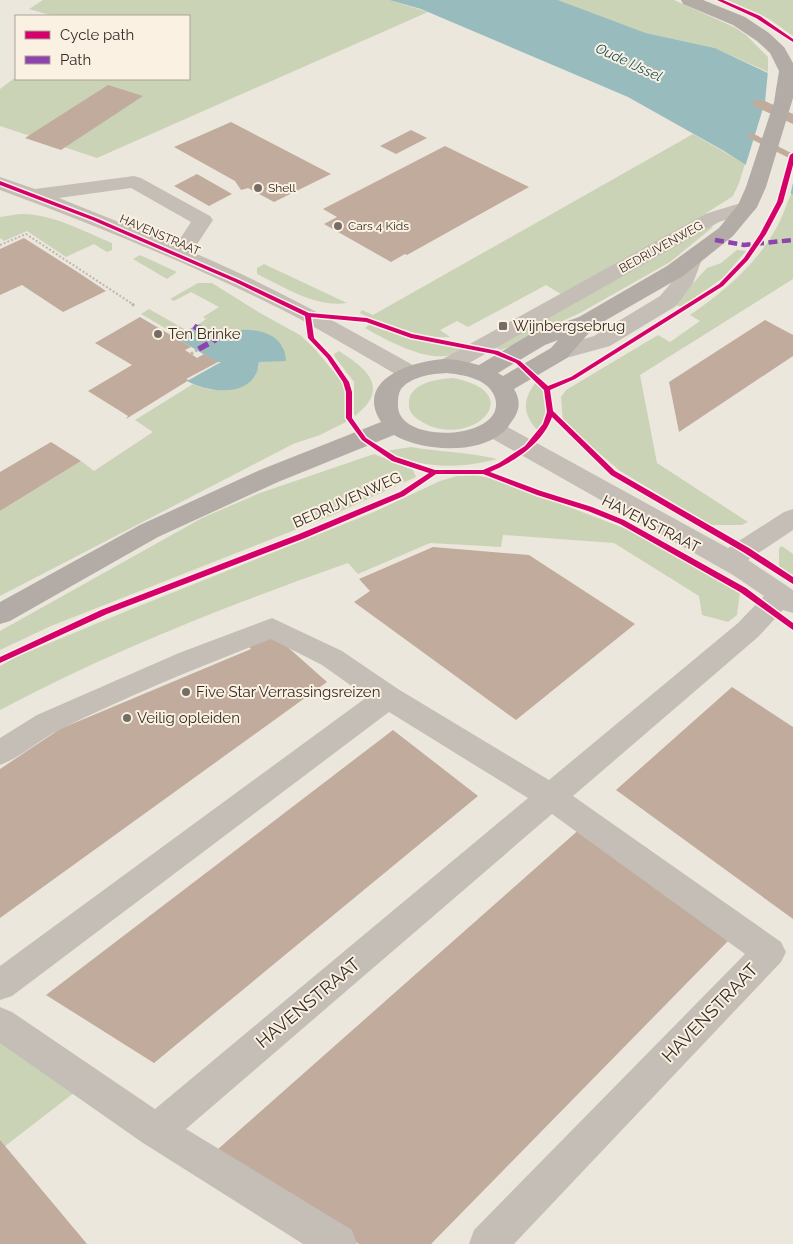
<svg xmlns="http://www.w3.org/2000/svg" width="793" height="1244" font-family="Raleway,sans-serif">
<rect width="100%" height="100%" fill="#ece7dd"/>
<!-- green -->
<g fill="#cbd3b6">
<path d="M43 0H389L428 12 97 158 0 126V89L16 77 189 79V16H53L29 9Z"/>
<path d="M558 0H674L734 27 746 35 768 57V72L715 48 646 33Z"/>
<path d="M727 0H793V36L769 19Z"/>
<path d="M693 134 745 164 739 183 733 196 727 200 671 235 564 296 546 285 468 327 457 321 440 330 450 337C429 340 379 324 360 313L362 310 373 315Z"/>
<path d="M791 194 793 195V279L640 375 657 463 748 522 742 525H711L620 471 563 422 561 397 566 390 658 335 670 342 700 321 690 315C726 290 757 264 778 225 784 213 786 205 791 194Z"/>
<path d="M20 214C51 213 83 231 112 243V250L107 252 94 244 66 257 27 231 4 241 0 238V217Z"/>
<path d="M709 225 713 227 670 262 580 313 536 333 512 346 501 350 494 347Z"/>
<path d="M737 250 746 251 723 278 681 307 674 304 707 268 721 263Z"/>
<path d="M140 255 177 272 167 279 133 259Z"/>
<path d="M264 264 347 303C316 308 284 287 257 274V268Z"/>
<path d="M198 283H212L260 313 300 335 314 348 343 383 346 397V422L320 435 293 444 0 596V511L81 461 94 471 153 432 135 420 193 384C225 398 233 384 259 367V362L283 347 274 338 224 332 218 335 199 324 206 319 203 317 219 307 191 292 174 301 170 299Z"/>
<path d="M149 309 186 330 177 335 141 314Z"/>
<path d="M370 324 407 337 441 345 468 348C463 350 456 354 450 355 426 362 386 340 365 328Z"/>
<path d="M339 351C367 369 391 388 355 416L354 413V382L335 357 334 354Z"/>
<path d="M453 378C533 393 468 453 419 420 414 417 409 412 409 405 407 383 437 379 453 378Z"/>
<path d="M537 381C549 398 549 414 538 431 522 414 522 399 537 381Z"/>
<path d="M411 447C440 452 469 452 497 459 461 469 419 469 386 451Z"/>
<path d="M374 454 413 470 416 477 333 515 51 626 0 650V631L202 518 260 493Z"/>
<path d="M475 475 496 479 629 530 689 562 740 593 737 615 728 622 702 615 699 596 614 543 503 535 501 547 430 543 358 574 348 563C229 605 111 651 0 710V666L16 657 134 608 374 512 440 481 457 476Z"/>
<path d="M782 546 793 554V576L779 566V548Z"/>
<path d="M0 1041 79 1089 0 1150Z"/>
</g>
<!-- water -->
<g fill="#98bcbe">
<path d="M389 0H558L646 33 715 48 793 85V195L724 151 628 97 421 9Z"/>
<path d="M199 324 218 335C242 325 285 327 286 361L259 362C256 398 211 394 187 381L221 362H217L174 337Z"/>
</g>
<!-- pier -->
<path fill="#ece7dd" d="M768 71 793 83V183L790 196 745 167 765 102Z"/>
<!-- building -->
<g fill="#c1ab9d">
<path d="M108 85 143 96 61 150 25 138Z"/>
<path d="M757 100 765 101 793 114V124L754 106 752 102Z"/>
<path d="M231 122 331 174 274 202 248 188 241 190 235 181 174 147Z"/>
<path d="M411 130 427 138 396 154 380 146Z"/>
<path d="M747 134H754L793 154V160L747 137Z"/>
<path d="M445 146 529 187 407 255 405 254 391 262 324 224 337 217 323 209Z"/>
<path d="M197 174 232 194 209 206 174 186Z"/>
<path d="M24 238 76 271 106 291 63 312 22 285 0 295V249Z"/>
<path d="M140 317 191 347 185 350 197 358 204 354 218 362 186 379 189 380 126 419 128 416 88 391 132 365 95 343Z"/>
<path d="M765 320 793 335V356L679 432 669 382Z"/>
<path d="M51 442 81 461 0 511V472Z"/>
<path d="M433 547 529 555 635 624 516 720 354 602 370 591 359 579Z"/>
<path d="M273 634 327 682 0 918V769L60 729 251 649 247 645Z"/>
<path d="M732 687 793 727V919L616 790Z"/>
<path d="M393 730 478 796 154 1063 46 995Z"/>
<path d="M582 827 730 939 431 1244H359L217 1150Z"/>
<path d="M0 1140 87 1244H0Z"/>
</g>
<g fill="none" stroke-linecap="round" stroke-linejoin="round">
<!-- path-far1 -->
<path stroke="#bdb7af" stroke-width="2" stroke-dasharray="2 2" stroke-linecap="butt" d="M0 245 26 234 134 305"/>
<!-- path -->
<g stroke="#bdb7af" stroke-width="3" stroke-dasharray="2.5 2.5" stroke-linecap="butt">
<path d="M132 304 135 306"/>
<path d="M191 354 197 350"/>
</g>
<!-- minor -->
<g fill="#c5beb6" fill-rule="evenodd">
<path d="M134 176 141 178 210 216 213 220 192 252C270 285 344 326 418 368L422 373 418 378 410 380 402 378C368 358 334 338 300 319 203 269 103 228 0 190V177L35 189ZM131 188 191 222 176 245 59 198Z"/>
<path d="M747 201 754 203 757 207 754 211 719 222 455 371 447 373 439 371 436 366 439 361 705 214Z"/>
<path d="M691 253 698 255 702 259 693 283 676 306 610 346 559 360 551 358 548 353 551 348 594 336 660 296 672 282 684 255Z"/>
<path d="M493 421 502 424 728 548 784 512 793 509V530L748 560 793 590V613L783 610 758 637 573 796 781 942 786 952 781 962 514 1244H469L474 1230 745 954 552 814 186 1129 352 1230 357 1244H303L143 1143 0 1043V1007L12 1012 155 1109 528 798 389 712 12 996 0 1000V966L367 697 322 665 271 639C199 667 128 696 59 730 39 740 22 757 0 765V738L37 715 179 653 272 618 342 651 398 689 549 780 738 623 764 596 733 575 484 434 481 429 484 424Z"/>
</g>
<!-- major -->
<path fill="#b3aca6" fill-rule="evenodd" d="M681 0H703L745 17 769 33 784 47 793 63V98L766 187 757 207 733 236 683 276 594 327 567 358 514 389C521 400 520 411 512 421 509 425 506 431 502 433 476 455 421 451 394 435L278 482 158 537 10 621 0 624V602L140 525 260 470 381 422C354 380 411 361 444 359 456 359 467 362 479 365L529 335 579 317 667 266 719 228 738 205 746 187 774 102 779 71 770 53 757 41 733 25 683 4ZM558 340 551 348 503 376 498 373 545 345ZM447 373C463 375 486 378 494 395 513 440 395 447 398 404 398 399 398 394 401 389 412 376 431 374 447 373Z"/>
<!-- quiet-far1 -->
<path stroke="#8e44ad" stroke-width="4.5" stroke-dasharray="9 4.5" stroke-linecap="butt" d="M715 240 744 245 793 240"/>
<!-- quiet -->
<path stroke="#8e44ad" stroke-width="5.5" stroke-dasharray="11 5.5" stroke-linecap="butt" d="M194 326 215 340 197 350"/>
<defs>
<g id="cycleway">
<path d="M717 0H723L760 16 793 39V42L756 18Z"/>
<path d="M793 153V165L783 202 766 234 748 260 723 286 575 379 550 390 553 411 615 471 749 548 793 577V584L743 552 611 475 552 417C543 443 514 462 490 472L541 491 592 507 624 520 746 588 793 623V630L740 592 620 524 588 511 537 495 483 474H436L404 496 305 538 107 614 0 663V657L101 610 299 534 400 492 429 473 392 461 362 440 346 418V392L343 382 327 358 308 338 305 316 235 282 92 220 0 185V181L96 218 239 280 309 313 367 318 412 334 498 351 520 361 548 386 571 377 719 284 744 258 760 234 777 202 790 155ZM311 317 366 322 411 338 494 354 516 363 544 390 547 412 543 424 525 446 499 463 483 470H435L396 457 366 438 352 418V392L349 382 331 356 314 338Z"/>
</g>
</defs>
<!-- cycleway casing -->
<use href="#cycleway" stroke="#faf1e3" stroke-width="3"/>
<!-- cycleway -->
<use href="#cycleway" fill="#d6006c" fill-rule="evenodd"/>
</g>
<!-- markers -->
<g fill="#756d65" stroke="#faf1e3" stroke-width="2">
<circle cx="258" cy="188" r="5"/>
<circle cx="338" cy="226" r="5"/>
<rect x="498" y="321" width="10" height="10" rx="2.5"/>
<circle cx="158" cy="334" r="5"/>
<circle cx="186" cy="692" r="5"/>
<circle cx="127" cy="718" r="5"/>
</g>
<g text-anchor="middle" stroke-width="4" stroke-linejoin="round" paint-order="stroke">
<!-- far-poi labels -->
<g font-size="12" fill="#352b25" stroke="#faf1e3" text-anchor="start">
<text x="268" y="192">Shell</text>
<text x="348" y="230">Cars 4 Kids</text>
</g>
<!-- far-street labels -->
<g font-size="12" fill="#352b25" stroke="#faf1e3">
<text transform="translate(160 235) rotate(23)" y="4">HAVENSTRAAT</text>
<text transform="translate(661 247) rotate(-29)" y="4">BEDRIJVENWEG</text>
</g>
<!-- far-water labels -->
<g font-size="14" font-style="italic" fill="#184f59" stroke="#faf1e3">
<text transform="translate(629 62) rotate(25)" y="5">Oude IJssel</text>
</g>
<!-- poi labels -->
<g font-size="15" fill="#352b25" stroke="#faf1e3" text-anchor="start">
<text x="513" y="331">Wijnbergsebrug</text>
<text x="168" y="339">Ten Brinke</text>
<text x="196" y="697">Five Star Verrassingsreizen</text>
<text x="137" y="723">Veilig opleiden</text>
</g>
<!-- street labels -->
<g font-size="15" fill="#352b25" stroke="#faf1e3">
<text transform="translate(347 500) rotate(-24)" y="5">BEDRIJVENWEG</text>
<text transform="translate(651 524) rotate(27)" y="5">HAVENSTRAAT</text>
</g>
<!-- near-street labels -->
<g font-size="18" fill="#352b25" stroke="#faf1e3">
<text transform="translate(308 1003) rotate(-40)" y="6">HAVENSTRAAT</text>
<text transform="translate(710 1013) rotate(-46)" y="6">HAVENSTRAAT</text>
</g>
</g>
<!-- legend -->
<rect x="15" y="15" width="175" height="65" fill="#faf1e3" stroke="#aba297"/>
<rect x="25" y="31" width="25" height="8" fill="#d6006c" stroke="#aba297"/>
<text x="60" y="40" font-size="15" fill="#352b25">Cycle path</text>
<rect x="25" y="56" width="25" height="8" fill="#8e44ad" stroke="#aba297"/>
<text x="60" y="65" font-size="15" fill="#352b25">Path</text>
</svg>
